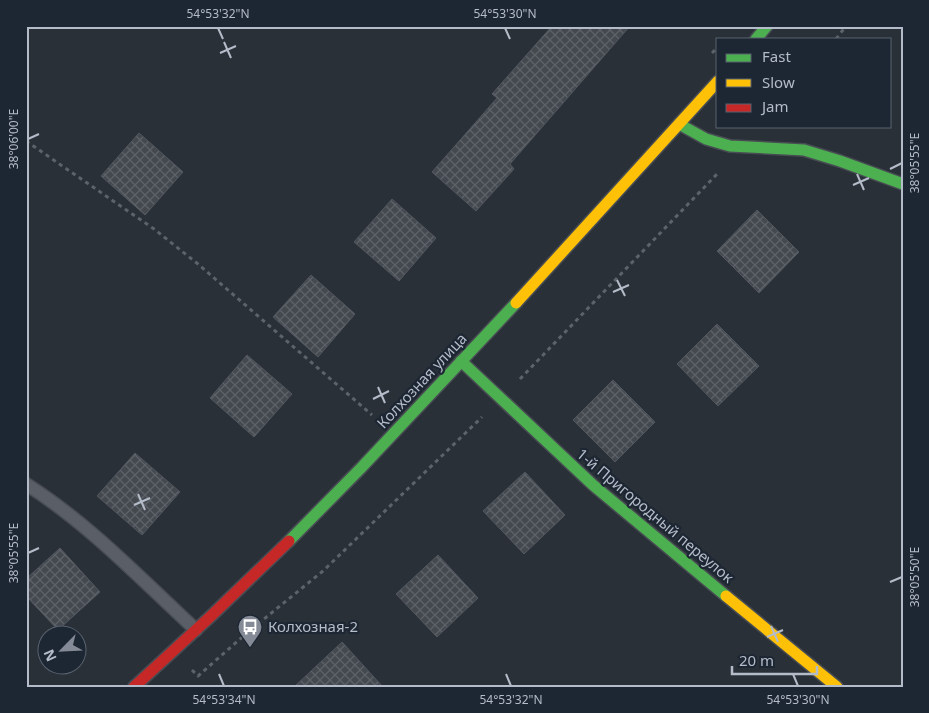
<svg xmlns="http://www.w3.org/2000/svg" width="929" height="713" font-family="'Noto Sans',sans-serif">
<defs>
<pattern id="building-cross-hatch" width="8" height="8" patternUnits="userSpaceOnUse" patternTransform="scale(1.25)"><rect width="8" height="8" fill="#444950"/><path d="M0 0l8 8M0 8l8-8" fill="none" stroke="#5d6168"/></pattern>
</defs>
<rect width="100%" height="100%" fill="#2a3038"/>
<!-- building -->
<g fill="url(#building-cross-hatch)" stroke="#52575f">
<path d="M552 26H630L510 164 514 169 476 211 432 172 497 98 492 94Z"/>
<path d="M139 133 183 172 145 215 101 176Z"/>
<path d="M392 199 436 238 399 281 354 242Z"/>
<path d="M757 210 799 252 759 293 717 251Z"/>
<path d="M311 275 355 314 318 357 273 317Z"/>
<path d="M717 324 759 366 718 406 677 364Z"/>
<path d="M247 355 292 394 254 437 210 398Z"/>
<path d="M613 380 655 422 615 462 573 420Z"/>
<path d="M135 453 180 492 142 535 97 496Z"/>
<path d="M525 472 565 515 524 554 483 511Z"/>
<path d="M60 548 100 592 58 630 26 596V579Z"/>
<path d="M438 555 478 598 437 637 396 594Z"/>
<path d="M342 642 383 687H294Z"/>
</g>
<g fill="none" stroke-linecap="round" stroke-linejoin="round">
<defs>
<path id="lane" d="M26 484C89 524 141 579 196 630"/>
<g id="fast">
<path d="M756 39 767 26"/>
<path d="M679 124 706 139 730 146 804 150 840 161 903 184"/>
<path d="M461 361 593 485 726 596"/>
<path d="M289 541 361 468 516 303"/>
</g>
<g id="slow">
<path d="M516 303 718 81"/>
<path d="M726 596 837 687"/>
</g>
<path id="jam" d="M134 687 211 616 289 541"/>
</defs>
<!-- lane casing -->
<use href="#lane" stroke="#484c53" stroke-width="15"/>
<!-- fast casing -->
<use href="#fast" stroke="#484c53" stroke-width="14"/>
<!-- slow casing -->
<use href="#slow" stroke="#484c53" stroke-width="14"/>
<!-- jam casing -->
<use href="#jam" stroke="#484c53" stroke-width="14"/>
<!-- path -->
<g stroke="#5d636a" stroke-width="3" stroke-dasharray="4 4" stroke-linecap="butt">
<path d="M836 39 846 26"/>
<path d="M712 53 718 47"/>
<path d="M26 141 154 229 198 264 372 415"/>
<path d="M520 379 718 173"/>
<path d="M192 670 198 676 248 632 323 571 482 417"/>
</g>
<!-- lane -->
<use href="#lane" stroke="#5a5e66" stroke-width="12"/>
<!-- fast -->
<use href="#fast" stroke="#4caf50" stroke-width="11"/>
<!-- slow -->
<use href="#slow" stroke="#ffc107" stroke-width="11"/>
<!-- jam -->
<use href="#jam" stroke="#c62828" stroke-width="11"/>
</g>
<!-- ticks -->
<path fill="none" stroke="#b4bcc9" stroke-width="2" d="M218 28 223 39M505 28 510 39M224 42 231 58M220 53 236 46M28 139 39 134M890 169 902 163M857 174 864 190M853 185 869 178M617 280 625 296M613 292 629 285M378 387 385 403M373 399 389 391M138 494 145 510M134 505 150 498M28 553 39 548M890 582 902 577M771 626 778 642M767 637 783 630M219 674 224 686M506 674 511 686M793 674 798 686"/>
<!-- icons -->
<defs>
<symbol id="bus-pin" viewBox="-11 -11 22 30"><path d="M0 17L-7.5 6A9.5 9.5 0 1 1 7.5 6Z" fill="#848b96" stroke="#1d2633"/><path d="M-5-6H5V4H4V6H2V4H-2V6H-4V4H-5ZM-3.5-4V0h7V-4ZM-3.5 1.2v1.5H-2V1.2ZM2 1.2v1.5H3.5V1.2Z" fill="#fff"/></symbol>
</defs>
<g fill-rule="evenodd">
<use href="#bus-pin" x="236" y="613" width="28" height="38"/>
</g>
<g text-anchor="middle" stroke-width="4.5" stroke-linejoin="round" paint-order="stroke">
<!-- street labels -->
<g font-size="15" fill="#b4bcc9" stroke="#1d2633">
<text transform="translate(422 381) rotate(-47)" y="5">Колхозная улица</text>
<text transform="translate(655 516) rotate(40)" y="5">1-й Пригородный переулок</text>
</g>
<!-- poi labels -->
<g font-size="15" fill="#b4bcc9" stroke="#1d2633" text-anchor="start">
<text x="268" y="632">Колхозная-2</text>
</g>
</g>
<!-- border -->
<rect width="929" height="713" fill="none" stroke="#1d2633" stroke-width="55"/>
<!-- legend -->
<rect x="716" y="38" width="175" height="90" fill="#1d2633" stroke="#59626f"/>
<rect x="726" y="54" width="25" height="8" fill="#4caf50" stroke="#59626f"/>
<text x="762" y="62" font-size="15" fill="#b4bcc9">Fast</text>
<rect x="726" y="79" width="25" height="8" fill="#ffc107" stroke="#59626f"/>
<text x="762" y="88" font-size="15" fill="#b4bcc9">Slow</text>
<rect x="726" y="104" width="25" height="8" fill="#c62828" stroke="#59626f"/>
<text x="762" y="112" font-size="15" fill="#b4bcc9">Jam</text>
<!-- north arrow -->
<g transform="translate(62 650) rotate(246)"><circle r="24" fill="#1d2633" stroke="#59626f"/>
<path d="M0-4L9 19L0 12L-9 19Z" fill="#848b96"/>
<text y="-8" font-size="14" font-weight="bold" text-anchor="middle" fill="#b4bcc9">N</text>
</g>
<!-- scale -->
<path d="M732 666v8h85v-8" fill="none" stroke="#b4bcc9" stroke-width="2.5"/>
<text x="739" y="666" font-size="15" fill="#b4bcc9" stroke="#1d2633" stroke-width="4" paint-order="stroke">20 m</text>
<rect x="28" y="28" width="874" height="658" fill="none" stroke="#b4bcc9" stroke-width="2"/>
<g font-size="12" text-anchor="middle" fill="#b4bcc9">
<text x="218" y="18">54°53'32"N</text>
<text x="505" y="18">54°53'30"N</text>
<text transform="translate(14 139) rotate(-90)" y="4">38°06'00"E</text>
<text transform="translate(915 163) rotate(-90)" y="4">38°05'55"E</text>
<text transform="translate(14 553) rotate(-90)" y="4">38°05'55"E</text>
<text transform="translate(915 577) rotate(-90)" y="4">38°05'50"E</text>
<text x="224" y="704">54°53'34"N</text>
<text x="511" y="704">54°53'32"N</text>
<text x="798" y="704">54°53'30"N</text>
</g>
</svg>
